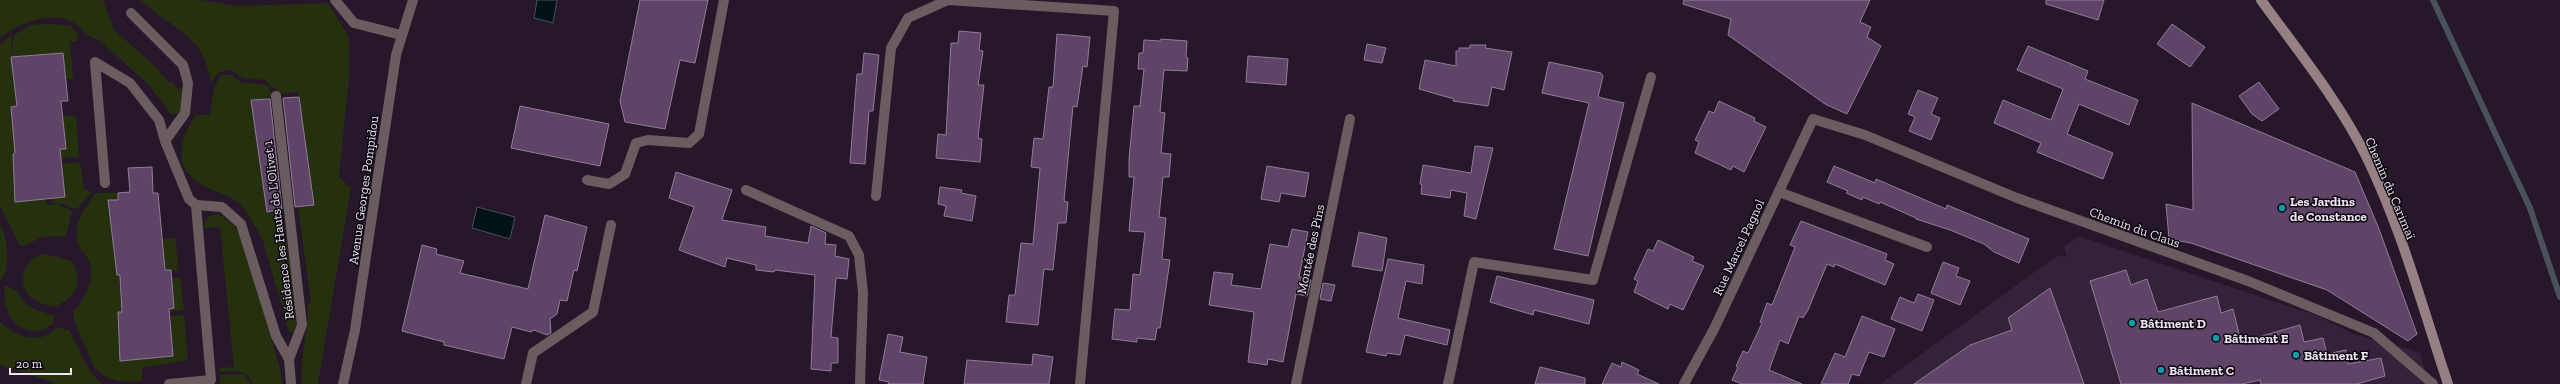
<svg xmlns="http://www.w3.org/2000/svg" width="2560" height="384" font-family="'Zilla Slab',serif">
<rect width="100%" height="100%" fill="#26172b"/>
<!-- built -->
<path fill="#34213a" d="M2079 236 2315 315 2354 334 2420 352 2428 384H1880L2058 255 2067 257 2064 246Z"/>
<!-- green -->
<g fill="#24300e">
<path d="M0 0H103L114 30 154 65 169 83 173 82 176 88 182 89 181 110 177 114H171L149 85 99 40C86 38 83 27 72 22 51 10 16 24 0 38Z"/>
<path d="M141 0H201L237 6 328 3 349 37V79L339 177 351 188 318 384H302C299 357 309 332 308 305L311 302 298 208 314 205 298 92 280 94 265 80 243 78 231 70 218 73 211 82C203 32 171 30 141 0Z"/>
<path d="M48 24 70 25 78 34 77 41 70 42 73 79H66L26 56 11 57 17 106 11 107 15 153 13 154 15 202 46 199 47 205 57 204 72 211 66 236 42 237 24 246H20L0 206V45L12 34 11 56 14 35 31 25Z"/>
<path d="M222 75H232L240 82 267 85 273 95 266 99 251 100 267 212 282 210 296 307V323L293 332H289L263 241C257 230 246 208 236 201 228 195 217 192 208 188 171 170 178 145 195 115H209C214 101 211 85 222 75Z"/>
<path d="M76 115 79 157 61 158 60 149H66L63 116Z"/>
<path d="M80 162 84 189 92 192 77 209 71 208 68 205 53 203 52 198 65 197 62 164Z"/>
<path d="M96 193H118V200L108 201 117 274 120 275 122 312 118 313 120 361 173 356 170 316 184 315 188 360 142 368V381C122 383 109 382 94 367L75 323 73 312C84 300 97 278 89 261 86 254 78 248 77 240 74 221 85 207 96 193Z"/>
<path d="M215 214C227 216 235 226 241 236L281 372 282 384H253C246 368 235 371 220 372L219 368 234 367 220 227 204 228 207 218Z"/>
<path d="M0 222C7 238 12 267 0 281Z"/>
<path d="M175 238 179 271 165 270 163 239Z"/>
<path d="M45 254 72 261C83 283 78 297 54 307 47 305 37 303 31 297 15 282 25 257 45 254Z"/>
<path d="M172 278H180L184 310 169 312V309L174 308Z"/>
<path d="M5 285 17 291C24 307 38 311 54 315L53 324C25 345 0 317 5 285Z"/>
<path d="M0 322C17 337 40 346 57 327L69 330C81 348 84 371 103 384H58L0 365Z"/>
<path d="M240 374 245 375 251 384H220V375Z"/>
</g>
<!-- water -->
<g fill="#021317" stroke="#495259">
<path d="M537 0H557L553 23 534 18Z"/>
<path d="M477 207 515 217 510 239 472 228Z"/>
</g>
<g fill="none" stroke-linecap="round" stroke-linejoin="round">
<!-- stream -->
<path stroke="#495259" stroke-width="6" d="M2433 0 2530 208 2560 297"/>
</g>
<!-- building -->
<g fill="#5f4467" stroke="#8f7d95">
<path d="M640 0H708L695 63 680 60 665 129 625 122 620 101Z"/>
<path d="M1684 0H1870L1860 22 1871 27 1867 37 1881 46 1847 114 1825 104 1728 35 1731 19 1683 4Z"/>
<path d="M2046 0H2104L2098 20 2046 4Z"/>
<path d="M2172 24 2205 47 2190 67 2157 44Z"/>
<path d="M959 31 981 33 979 50 983 51 978 85H984L978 138 982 139 980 162 936 158 938 134 946 135 951 43H958Z"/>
<path d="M1057 34 1090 37 1087 67 1083 66 1077 107 1073 106 1064 201 1068 202 1066 223H1058L1053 270 1044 269 1038 325 1006 322 1009 295H1015L1021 243 1033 244 1040 168 1031 167 1034 138 1043 139 1049 87H1053Z"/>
<path d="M1161 39 1187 41 1186 57 1188 58 1187 71 1164 70 1160 112 1165 113 1161 153 1171 154 1169 177H1163L1159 217 1166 218 1162 259 1170 260 1160 328H1157L1155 340 1137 338V342L1112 339 1115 309 1130 310 1133 274 1140 275 1145 232 1129 231 1134 177H1129V159L1134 106H1140L1144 69H1138L1139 53H1143L1144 40 1160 41Z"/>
<path d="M1367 44 1386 48 1382 63 1364 60Z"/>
<path d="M1470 45H1486L1485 48 1512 52 1504 90 1492 87 1488 106 1453 101 1454 99 1419 89 1425 60 1456 66V51H1459V48H1470Z"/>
<path d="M2028 46 2088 71 2085 79 2138 100 2129 125 2079 104 2067 134 2113 153 2103 179 2037 152 2041 143 1994 123 2003 100 2051 120 2063 89 2017 70Z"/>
<path d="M63 53 68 101H61L66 149H60L65 197 15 202 13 154 15 153 11 107 17 106 11 57Z"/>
<path d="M864 53 879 55 873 111H869L865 164 850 163 857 74H862Z"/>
<path d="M1248 56 1288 59 1286 85 1246 82Z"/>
<path d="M1549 62 1601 73 1603 76 1598 97 1624 103 1588 256 1554 249 1589 103 1542 93Z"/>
<path d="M2259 82 2279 109 2262 121 2252 114 2239 96Z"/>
<path d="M1918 90 1938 98 1931 114 1940 118 1931 140 1909 131 1915 117 1908 114Z"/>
<path d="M299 97 314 205 295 207 283 98Z"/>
<path d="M270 99 282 209 267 212 251 100Z"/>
<path d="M1719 101 1755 118 1754 121 1766 127 1744 172 1733 166 1731 170 1695 153 1699 142 1695 140 1709 111 1714 113Z"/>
<path d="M2192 103 2355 172 2379 229 2417 334 2408 341 2327 290 2191 243 2169 239 2166 204 2193 210Z"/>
<path d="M520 106 609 124 600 166 511 148Z"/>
<path d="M1475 146 1493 148 1476 219 1464 216 1467 193 1451 190 1450 198 1421 194 1422 185 1420 184 1423 165 1471 173Z"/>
<path d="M1267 166 1309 173 1305 197 1281 193 1279 202 1261 199Z"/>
<path d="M1834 166 1875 183 1876 179 1946 209 1947 205 2029 239 2019 263 1994 252 1984 244 1950 230 1916 219V218L1880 202 1879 204 1863 197 1862 200 1846 193 1848 191 1827 182Z"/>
<path d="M152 167 153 193H158L165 270H171L174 308 169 309 173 356 120 361 118 312H122L120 275H117L108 200H118V193L130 192 128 168Z"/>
<path d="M676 172 732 190 722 220 766 227 765 236 808 243 811 226 826 233 825 244 836 245 835 256 849 259 847 279 836 278 831 337 838 338V363H831V371L811 369 815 275 775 270 774 272 756 270V265L727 258 725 267 679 250 694 207 669 198Z"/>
<path d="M940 187 962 190 961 193 976 196 972 221 944 216 946 206 938 204Z"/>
<path d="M545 215 587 227 577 271 574 270 567 301 560 300 557 314 550 319 551 333 547 335 534 330 531 332 512 327 504 359 444 345V342L402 331 422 245 437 249 436 254 464 261 460 273 528 289Z"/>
<path d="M1801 221 1887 254 1885 260 1894 264 1885 285 1835 264 1834 267 1827 264 1808 310 1803 318 1799 316 1788 344 1780 340 1769 370 1802 384H1742L1732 380 1738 367 1736 366 1743 351 1748 353 1762 323 1760 322 1767 303 1772 305 1795 247 1790 245Z"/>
<path d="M1292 229 1308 232 1299 277 1311 280 1307 296 1296 294 1283 362 1268 359 1267 365 1248 362 1254 312 1209 305 1214 272 1233 274 1231 285 1261 289 1270 244 1288 247Z"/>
<path d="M1359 232 1387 238 1382 271 1352 266Z"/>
<path d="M1658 240 1694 257 1692 261 1704 266 1683 310 1670 304 1668 309 1634 292 1638 281 1634 279 1648 249 1653 251Z"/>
<path d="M1388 259 1424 265 1422 284 1406 281 1398 318 1450 330 1447 345 1405 335 1400 355 1387 353 1386 356 1366 352Z"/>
<path d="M1943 262 1959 268 1956 276 1970 281 1960 305 1931 293Z"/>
<path d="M2126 270 2131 285 2147 279 2158 312 2217 296 2221 313 2233 309 2241 342 2300 325 2304 342 2323 338 2327 354 2346 350 2348 364 2381 358 2385 376 2357 384H2261L2260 380 2242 384H2121L2090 281Z"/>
<path d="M1497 276 1594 300 1589 324 1534 310 1533 315 1490 302Z"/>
<path d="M1323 283 1335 285 1331 301 1320 299Z"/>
<path d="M2050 288 2084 384H1914L1970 345 2012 330 2008 318Z"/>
<path d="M1918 294 1934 300 1922 331 1891 319 1900 297 1914 303Z"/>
<path d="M1862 316 1895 329 1884 357 1869 352 1859 376 1852 374 1848 384H1821L1835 353 1845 357Z"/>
<path d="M888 334 903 337 900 352 927 357 923 384H888L889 382 879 380Z"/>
<path d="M1033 354 1053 357 1049 384H964L967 360 1032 365Z"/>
<path d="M1622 362 1639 370 1637 374 1659 384H1602L1612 363 1621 367Z"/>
<path d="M1540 367 1585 378V384H1535Z"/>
</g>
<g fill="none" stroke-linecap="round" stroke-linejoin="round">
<!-- street -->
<g stroke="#6b5d5f" stroke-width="10">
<path d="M335 0 354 23 401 35"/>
<path d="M131 13 183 65 188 83 185 113 165 141"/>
<path d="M276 96 302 325 289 359"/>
<path d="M587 180 609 184 625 174 636 143 648 140 689 143 699 134 724 0"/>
<path d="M105 183 95 62 130 83 159 120 165 141 189 199 196 205 222 207 241 224 276 336 289 359 291 384"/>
<path d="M746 190 849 236 859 255 863 293 860 384"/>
<path d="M1779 192 1927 247"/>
<path d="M876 196 891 48 908 18 948 0 1114 11 1080 384"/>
<path d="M169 384 211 380 196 205"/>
<path d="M343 384 355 330 396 55 413 0"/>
<path d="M526 384 533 353 593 312 611 225"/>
<path d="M1296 384 1350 119"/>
<path d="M1448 384 1474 262 1593 280 1651 77"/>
<path d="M1684 384 1714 329 1813 119 1865 135 2017 198 2248 281 2374 333 2433 384"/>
</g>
<!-- secondary -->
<path stroke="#978084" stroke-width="10" d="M2261 0C2298 51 2339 101 2367 158 2402 230 2423 309 2448 384"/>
</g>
<!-- markers -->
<g fill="#0f9aa8" stroke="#0b060e" stroke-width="1.5">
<circle cx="2282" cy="208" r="4"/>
<circle cx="2132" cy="323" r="4"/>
<circle cx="2216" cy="338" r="4"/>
<circle cx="2296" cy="355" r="4"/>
<circle cx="2161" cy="370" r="4"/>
</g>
<g text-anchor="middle" stroke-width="3" stroke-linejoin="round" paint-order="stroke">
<!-- street labels -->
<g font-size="13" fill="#efe5f3" stroke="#0b060e">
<text transform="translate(2391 188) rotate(67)" y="5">Chemin du Carimaï</text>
<text transform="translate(363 190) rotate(-82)" y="5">Avenue Georges Pompidou</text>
<text transform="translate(2135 227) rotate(20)" y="5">Chemin du Claus</text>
<text transform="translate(278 230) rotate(-97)" y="5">Résidence les Hauts de L'Olivet 1</text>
<text transform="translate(1738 247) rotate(-65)" y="5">Rue Marcel Pagnol</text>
<text transform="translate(1310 249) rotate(-78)" y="5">Montée des Pins</text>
</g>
<!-- poi labels -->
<g font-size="13" font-weight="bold" fill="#efe5f3" stroke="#0b060e" text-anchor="start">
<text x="2290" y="206">Les Jardins<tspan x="2290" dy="15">de Constance</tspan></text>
<text x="2140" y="328">Bâtiment D</text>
<text x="2224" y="343">Bâtiment E</text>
<text x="2304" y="360">Bâtiment F</text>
<text x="2169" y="375">Bâtiment C</text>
</g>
</g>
<!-- scale -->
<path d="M10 368v6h61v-6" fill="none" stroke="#efe5f3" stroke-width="2"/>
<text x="16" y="368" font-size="12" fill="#efe5f3" stroke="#0b060e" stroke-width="3" paint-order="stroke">20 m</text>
</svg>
